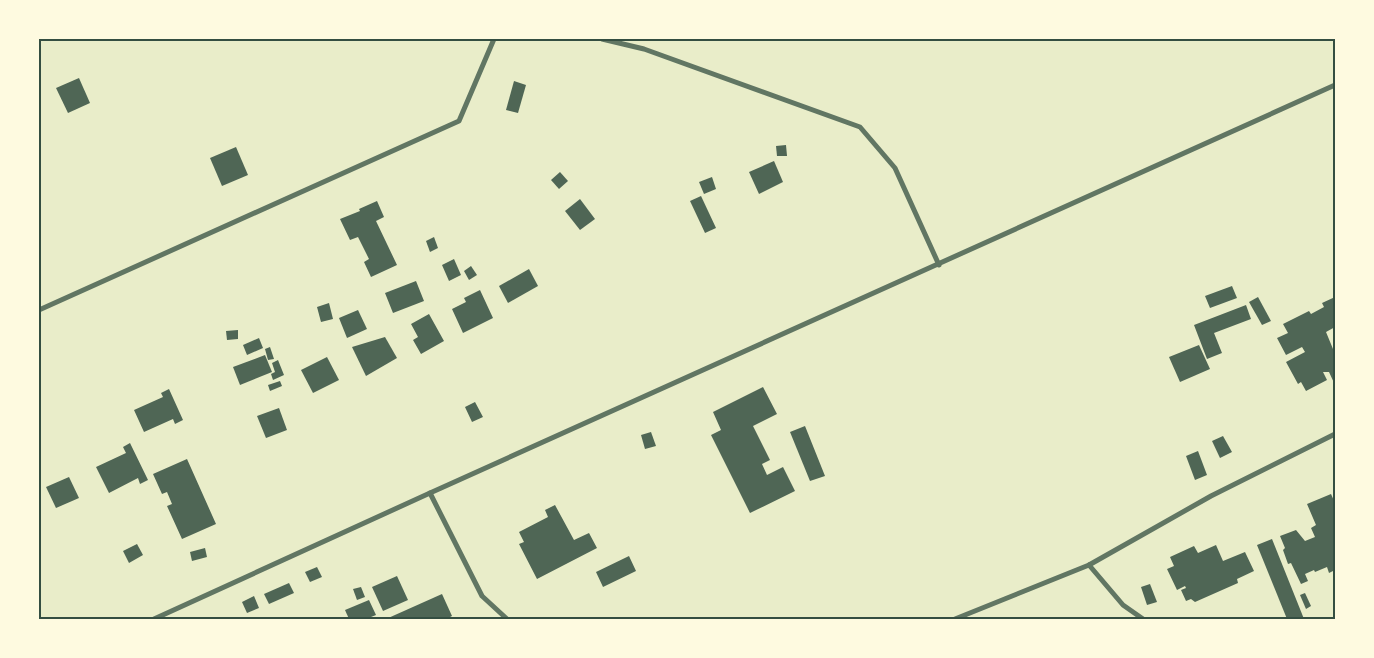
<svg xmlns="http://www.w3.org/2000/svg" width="1374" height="658" font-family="Cabin,sans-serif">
<rect width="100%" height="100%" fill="#e9edc9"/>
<!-- building -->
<g fill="#4f6655">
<path d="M79 78 90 103 68 113 56 88Z"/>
<path d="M514 81 526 85 518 113 506 110Z"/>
<path d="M786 145 787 156H777L776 146Z"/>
<path d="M236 147 248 175 222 186 210 158Z"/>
<path d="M774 161 783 182 759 194 749 172Z"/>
<path d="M560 172 568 181 559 189 551 180Z"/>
<path d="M712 177 716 189 704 194 699 182Z"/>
<path d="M701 196 716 228 705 233 690 201Z"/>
<path d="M580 199 595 219 580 230 565 211Z"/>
<path d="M377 201 384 217 376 221 397 265 371 277 364 262 369 259 358 237 350 240 340 219 360 211 359 209Z"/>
<path d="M434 237 438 248 430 252 426 241Z"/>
<path d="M454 259 461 275 449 281 442 265Z"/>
<path d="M471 266 477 275 469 280 464 271Z"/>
<path d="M529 269 538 286 508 303 499 286Z"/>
<path d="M416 281 424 301 393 313 385 293Z"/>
<path d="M1232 286 1237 298 1210 308 1205 296Z"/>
<path d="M480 290 493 318 463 333 452 309 466 302 464 298Z"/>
<path d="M1258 297 1271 321 1262 325 1249 302Z"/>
<path d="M1335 297V327L1326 332 1333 349 1335 348V385L1329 372H1323L1327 380 1306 391 1301 382 1298 384 1286 362 1305 352 1302 347 1286 355 1277 338 1288 333 1283 324 1309 311 1311 314 1324 307 1322 303Z"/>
<path d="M329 303 333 319 321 322 317 307Z"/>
<path d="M1246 305 1251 319 1214 333 1222 353 1207 359 1194 325Z"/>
<path d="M358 310 367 329 347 338 339 318Z"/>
<path d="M429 314 444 341 421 354 413 340 418 337 411 324Z"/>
<path d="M238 330V339L227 340 226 331Z"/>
<path d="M385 337 397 358 366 376 352 347Z"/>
<path d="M259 338 263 348 247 355 243 345Z"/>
<path d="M1199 345 1210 369 1180 382 1169 357Z"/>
<path d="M270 347 274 359 268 360 265 349Z"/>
<path d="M265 355 272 372 240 385 233 367Z"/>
<path d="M327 357 339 380 313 393 301 370Z"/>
<path d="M278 360 284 375 273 380 271 374 275 372 272 363Z"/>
<path d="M280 381 282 386 270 391 268 385Z"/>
<path d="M763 387 777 414 753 426 770 460 762 464 767 475 783 467 795 491 750 513 711 435 721 430 713 412Z"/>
<path d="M169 389 183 420 175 424 173 419 144 432 134 410 163 397 161 393Z"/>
<path d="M475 402 483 417 472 422 465 407Z"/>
<path d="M279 408 287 430 266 438 257 416Z"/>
<path d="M805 426 825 476 810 481 790 432Z"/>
<path d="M651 432 656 446 645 449 641 435Z"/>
<path d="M1223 436 1232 452 1220 458 1212 441Z"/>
<path d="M130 443 148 480 140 484 138 478 109 493 96 467 126 453 123 447Z"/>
<path d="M1198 451 1207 475 1195 480 1186 456Z"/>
<path d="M187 459 216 524 182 539 167 506 172 504 167 492 162 494 153 474Z"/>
<path d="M69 477 79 498 56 508 46 487Z"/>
<path d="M1331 494 1335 503V570L1329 573 1327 567 1315 572 1314 570 1305 574 1308 581 1301 584 1291 563 1288 564 1283 550 1285 548 1280 536 1296 530 1305 541 1315 537 1311 528 1316 525 1307 504Z"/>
<path d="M555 505 574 540 589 533 597 548 537 579 519 544 524 542 519 532 548 517 545 510Z"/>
<path d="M1272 539 1304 619H1287L1257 545Z"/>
<path d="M137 544 143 555 129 563 123 551Z"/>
<path d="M1216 545 1223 561 1245 552 1254 571 1237 579 1238 583 1195 602 1191 599 1186 601 1181 590 1186 588 1185 586 1177 590 1167 569 1174 566 1170 557 1194 546 1198 553Z"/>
<path d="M205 548 207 557 192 561 190 552Z"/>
<path d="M629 556 636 571 603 587 596 572Z"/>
<path d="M317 567 322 577 310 582 305 572Z"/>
<path d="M397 576 408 600 383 611 372 587Z"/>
<path d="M289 583 294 593 269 604 264 594Z"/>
<path d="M1150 584 1157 602 1147 605 1141 587Z"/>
<path d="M361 587 365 597 357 600 353 589Z"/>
<path d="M1305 593 1311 606 1306 609 1300 595Z"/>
<path d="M442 594 452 616 446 619H386Z"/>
<path d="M254 596 259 608 247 613 242 602Z"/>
<path d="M369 600 376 615 366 619H349L345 610Z"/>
</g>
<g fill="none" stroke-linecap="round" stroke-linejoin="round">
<!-- minor -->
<g stroke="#617663" stroke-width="5">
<path d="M602 39 644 49 860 127 895 168 939 265"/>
<path d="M39 310 459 121 494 39"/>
<path d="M430 493 482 596 507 619"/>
<path d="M1089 565 1123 605 1143 619"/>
<path d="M154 619 430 493 1335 85"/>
<path d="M955 619 1089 565 1211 496 1335 434"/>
</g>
</g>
<!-- border -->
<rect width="1374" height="658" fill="none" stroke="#fefae0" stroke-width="80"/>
<rect x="40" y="40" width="1294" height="578" fill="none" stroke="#344e41" stroke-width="2"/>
</svg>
